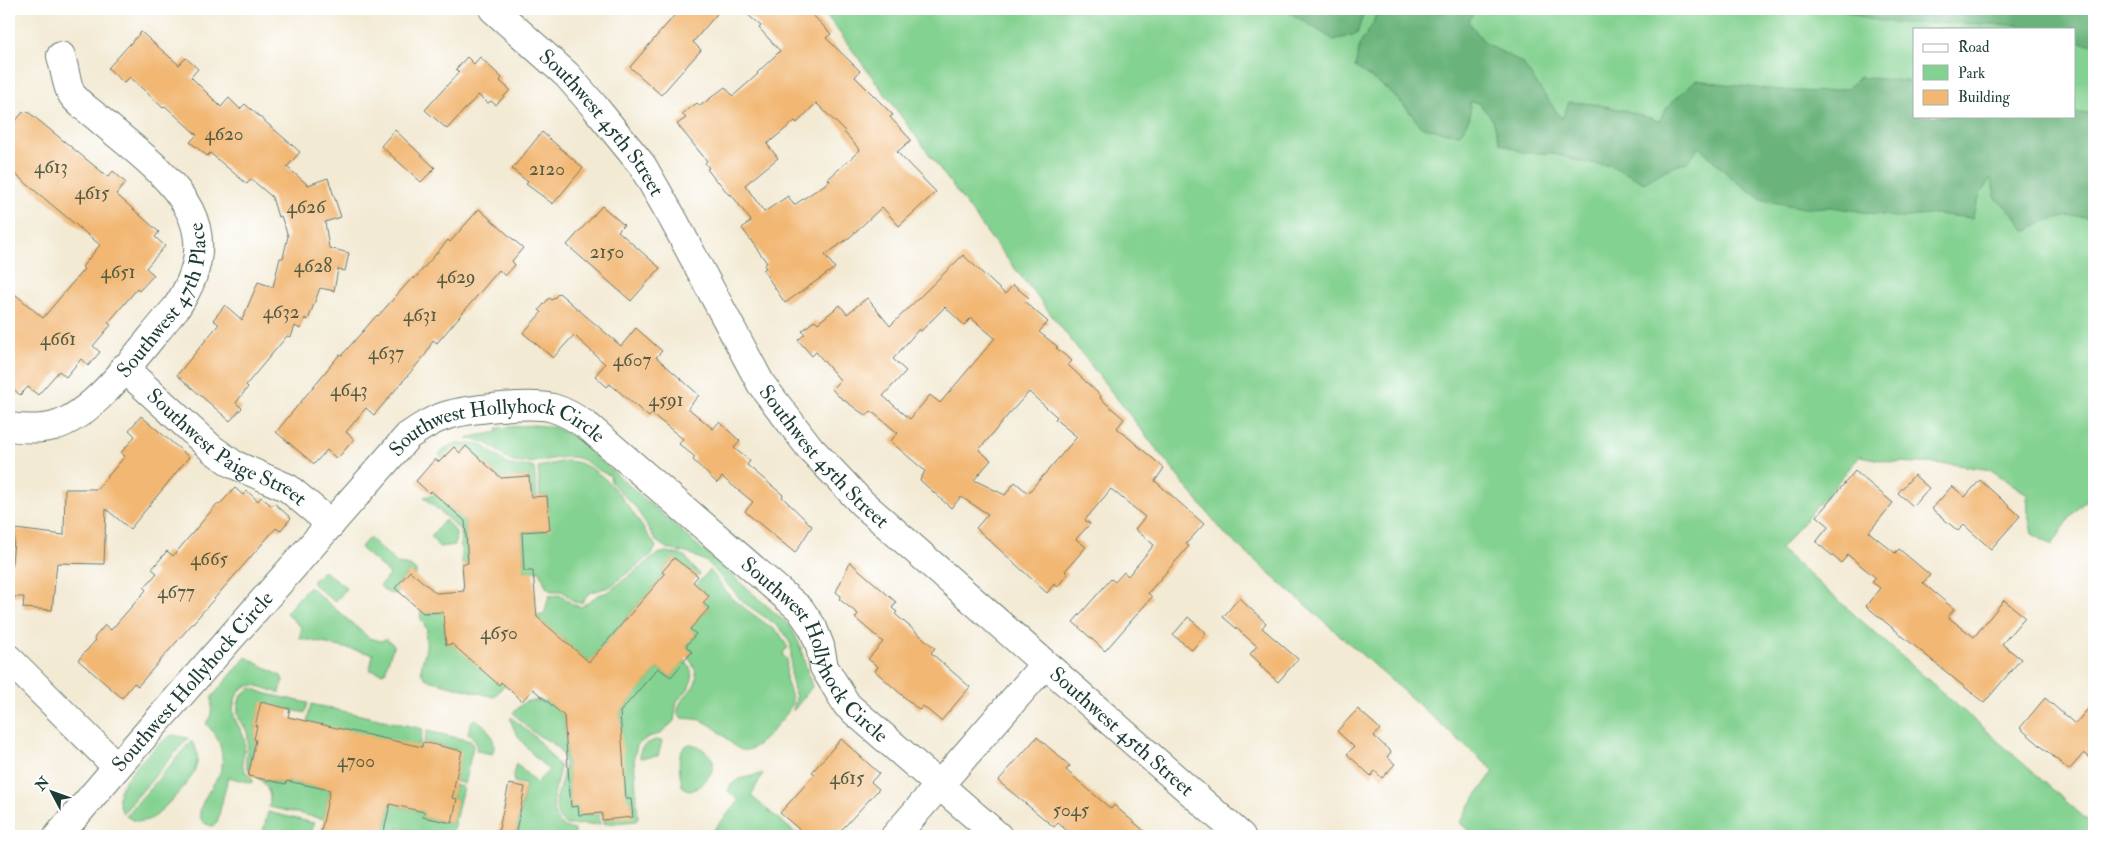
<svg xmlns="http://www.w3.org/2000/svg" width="2103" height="845" font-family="'IM FELL Double Pica',serif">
<rect width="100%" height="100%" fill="#fff"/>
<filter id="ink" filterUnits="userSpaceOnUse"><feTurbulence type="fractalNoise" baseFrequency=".02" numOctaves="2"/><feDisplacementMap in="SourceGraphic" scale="10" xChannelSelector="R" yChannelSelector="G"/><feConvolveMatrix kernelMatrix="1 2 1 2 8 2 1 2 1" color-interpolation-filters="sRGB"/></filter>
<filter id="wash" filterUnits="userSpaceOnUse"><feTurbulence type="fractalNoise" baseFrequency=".0096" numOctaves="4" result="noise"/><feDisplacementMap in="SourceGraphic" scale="20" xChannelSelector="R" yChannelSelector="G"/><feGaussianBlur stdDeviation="1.12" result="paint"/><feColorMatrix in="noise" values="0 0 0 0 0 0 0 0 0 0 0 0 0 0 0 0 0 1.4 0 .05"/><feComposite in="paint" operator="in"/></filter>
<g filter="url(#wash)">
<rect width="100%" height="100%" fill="#f3ead4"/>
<!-- green -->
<g fill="#84d291" stroke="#528862" fill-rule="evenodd">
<path d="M822 9H2094V491L2072 515 2052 545 2032 534 2028 513 2027 494 1991 470 1951 464 1891 462 1860 456 1780 549 2094 826V836H1475L1460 823 1469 806 1494 771 1226 535 1183 483 991 238ZM1914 29H2074V116H1914Z"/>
<path d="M534 425 554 427 575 438 790 626 799 643 812 687 793 711 796 698 791 677V645L785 634 775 624 743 602 707 562 691 554 668 549 656 541 636 508 611 482 610 475C596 472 587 458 572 457 553 456 534 466 514 462 505 460 500 452 493 447 485 441 476 440 467 439L470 437 498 432 497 428Z"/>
<path d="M457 443 482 445 509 465 533 467 534 468 537 497H531L529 476 501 478 466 447 460 453 454 447 443 459 439 454 449 446Z"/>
<path d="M565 461C600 460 628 505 645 531 648 536 653 541 656 547L651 555 609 587 589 593 582 603 574 602 562 591H551L546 587 540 571H524L522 532 549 530 547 496H540L538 467Z"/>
<path d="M435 494 465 521 468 563 462 564 460 530 424 497Z"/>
<path d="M445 520 456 532 455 545 439 547 431 536Z"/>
<path d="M369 538 398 564 410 566 416 571V576L409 571 395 588 399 592C391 597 386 592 380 586L390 574 360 548Z"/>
<path d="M666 552 685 556 691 565 700 574 698 576 674 558 662 571 668 577 661 578 589 662 537 617 536 615H544L549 596 561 595 572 604 581 607 598 595 608 592 658 554Z"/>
<path d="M710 570 732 599 780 634 788 648 784 651 783 655 787 659C787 665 786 672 786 678 787 686 792 693 792 701 791 712 779 722 773 730 736 772 737 738 705 722 697 718 690 719 682 718L678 714C677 690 712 690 688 657L692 652 686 646 696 634 690 629 709 608 703 603 709 596 696 585Z"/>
<path d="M324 571 347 588 335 602 313 584V580Z"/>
<path d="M307 588H311L369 638 381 641 386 639 394 645C392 653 386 663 386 671L382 673 370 670 373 654 299 638 302 628 286 613Z"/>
<path d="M424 609 428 613 457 611 444 619 446 644H454L499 684 503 680 506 683 494 697 429 680C414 674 425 659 426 647 427 641 424 637 427 630 424 622 419 621 421 611Z"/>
<path d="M246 657 281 676 283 680 280 693C264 689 246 676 236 697 234 703 232 710 234 716 236 724 242 730 244 738 248 758 233 760 253 780L251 783 228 777 217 823 212 826C181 819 219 782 222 767 224 750 218 735 206 724L211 715 212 697Z"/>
<path d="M685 660 691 670 692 679 688 689 677 701 674 721 660 734 648 737 637 745 634 758 638 819 635 821 604 824V820L633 816 631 799 622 800 620 712 658 668 671 677Z"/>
<path d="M251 688 267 694 308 703 305 713 261 703 255 726H257L254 739 256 740 249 770C242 760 249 751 248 739 247 719 231 724 241 695Z"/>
<path d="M528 701H548L564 716 571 806H578L579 815 597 814V809H599L600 824 567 825C543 813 568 777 564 759 560 743 544 740 533 732 526 727 519 719 513 713L523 703Z"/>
<path d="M311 704 423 729 419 747 307 722Z"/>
<path d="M511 717 536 738 560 767C556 790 542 825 575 830V836H515L526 785 514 782 513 775 516 763 536 783 549 770C538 761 509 731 511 717Z"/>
<path d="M474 719C486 723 499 742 492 754L477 751 475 740 468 733 471 722Z"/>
<path d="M427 731 471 741 473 747 464 784 455 781 461 751 424 742Z"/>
<path d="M173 735 188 738 123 813C118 805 117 795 122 786 129 772 159 741 173 735Z"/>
<path d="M655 740 662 741 658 756 640 758C638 747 646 744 655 740Z"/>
<path d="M191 741C213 767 174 796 157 815 147 822 137 824 126 816Z"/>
<path d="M690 744C697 745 700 747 705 751 708 754 712 757 713 761 716 772 700 790 689 791L682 786C680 773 674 749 690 744Z"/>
<path d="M763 773 751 796 799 836H708L739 801 728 791C733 776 750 778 763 773Z"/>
<path d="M258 778 286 784 287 781 330 790 324 819 269 807C272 794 268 787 258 778Z"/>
<path d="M455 785 463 787 453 830 449 836 430 835 399 827 397 836H383L390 804 424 812 423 817 452 823 457 799 452 798Z"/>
<path d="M268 812 314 823 311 836H262Z"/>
</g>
<!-- forest -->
<g fill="#6bb47b" stroke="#457858">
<path d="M1289 9H1365L1357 34 1334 40 1290 13Z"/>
<path d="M1377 9H1430V11L1443 13 1447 9H1477L1468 21 1485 43 1522 63 1562 119 1569 102C1601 103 1629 111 1659 121L1668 106 1696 80C1727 84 1822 99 1848 87 1852 85 1856 80 1859 77L1914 82V116H2074V114L2094 112V217C2066 216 2049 215 2026 232L2014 214 1996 199 1991 178 1981 193 1972 218 1935 214 1901 218 1832 207 1804 208 1763 200 1735 181 1699 147 1687 162 1666 170 1644 183 1612 166 1582 162 1552 153H1524L1500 143 1493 120 1479 103 1470 102V117L1460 134 1447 133 1420 126C1400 97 1384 86 1355 67L1360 44 1373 24Z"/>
<path d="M1841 9H2094V45L2074 41V29H2029L2017 25 1959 23H1902L1867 19Z"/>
</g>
<g id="blocks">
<!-- building -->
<g fill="#f2b773" fill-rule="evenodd">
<path d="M680 9H721L693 42 701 50 661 95 630 67Z"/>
<path d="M741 9H807L831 34 826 38 860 71 855 77 893 115 890 117 911 140 897 152 936 192 899 226 882 207 849 238 825 255 835 268 785 303 763 270 766 268 764 265 767 263 742 228 751 221 731 194 729 195 718 181 717 182 707 169 709 168 705 163 707 161 677 124 686 118 682 114 697 103 700 106 725 87 733 96 758 74 757 73 780 51 759 28 761 26ZM816 103 845 131 844 132 860 150 828 179 830 181 794 205 788 196 764 212 745 185 778 158 767 144 795 121 797 123Z"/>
<path d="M141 32 179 65 186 58 198 69 191 77 221 107 229 98 240 109 245 104 300 152 287 167 308 185 328 178 341 217 325 222 329 248 349 253 345 271 338 269 334 291 320 288 308 320 305 318 300 329 295 326 291 337 287 336 246 385 248 387 236 403 242 408 230 421 177 375 219 324 213 320 225 305 242 320 258 282 273 287 280 258H283L288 236 281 216 278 217 272 197 251 179 247 184 210 153 207 156 190 142 197 135 165 106 163 108 130 77 124 83 108 68Z"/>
<path d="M467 57 474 64 480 57 502 78 500 81 510 90 496 105 491 101 488 103 478 95 447 129 425 110 459 72 456 69Z"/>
<path d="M27 111 108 177 113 171 126 183 116 194 159 232 155 237 165 246 146 268 154 275 139 291 137 289 108 323 111 325 93 346 100 352 88 366 81 359 66 377 59 371 38 395 28 387 20 395 9 385V289L43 318 84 269 82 267 100 245 9 169V129L23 112 25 113Z"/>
<path d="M395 130 435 168 421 182 381 146Z"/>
<path d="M542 132 583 168 553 204 526 184 528 182 512 169Z"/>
<path d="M602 206 624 225 618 231 660 268 631 301 567 245Z"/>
<path d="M479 209 523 248 512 261 515 265 505 276 499 270 437 343 433 340 426 354 374 415 366 408 346 432 354 439 337 459 327 450 314 464 276 432 340 354 342 355 377 315 378 316 413 277 414 279 448 240 450 242Z"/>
<path d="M963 255 1005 294 1013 285 1029 298 1025 302 1048 322 1039 332 1058 347 1056 348 1072 361 1068 365 1101 396 1100 398 1124 419 1117 428 1164 468 1155 481 1204 524 1186 544 1189 546 1148 593 1152 597 1105 651 1073 622 1111 579 1115 582 1124 572 1128 576 1154 545 1135 529 1145 517 1111 489 1085 520 1090 524 1076 539 1086 547 1065 571 1068 574 1057 587 1054 584 1047 593 976 528 988 514 961 497 951 508 920 480 925 471 890 441 898 433 871 411 866 416 837 395 832 389 840 380 816 352 812 356 798 340 805 334 802 331 815 320 818 323 840 305 847 314 867 298 890 326ZM945 307 964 325 971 318 995 338 940 403 930 395 910 419 883 396 906 371 893 359 919 329 921 331ZM1029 392 1057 417 1055 419 1077 437 1028 493 1015 482 1005 495 974 480 991 460 979 450 1008 415Z"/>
<path d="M559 293 621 346 636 328 662 351 656 357 699 395 688 408 713 429 719 422 740 441 734 448 750 461 747 465 783 495 782 497 812 526 795 553 749 515 745 511 753 502 722 477 717 483 693 460 695 457 679 444 683 439 652 414 649 417 610 384 607 387 595 376 605 364 574 335 553 358 523 333 542 312 539 310 549 298 552 300Z"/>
<path d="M141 416 189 457 130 529 106 509 104 564 57 563 52 610 23 608 24 597H9L15 529 64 535 65 489H97L125 456 121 453 135 436 129 430Z"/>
<path d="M466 446 501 478 529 476 531 497 547 496 550 530 522 532 524 571H533L537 617 589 662 665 574 662 572 674 558 698 576 693 582 709 596 703 603 709 608 690 629 696 634 686 646 692 652 671 677 658 668 620 712 626 799H631L633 817 602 820V813L579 815 578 806 571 807 564 716 533 689 522 701 501 682 499 685 452 644 446 645 443 612 423 613 395 588 410 571 436 593 464 591 462 564 468 563 465 521 431 491 429 493 416 481 435 459 439 462 454 447 460 453Z"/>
<path d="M1855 471 1893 503 1869 532 1895 553 1899 549 1930 575 1923 583 1954 609 1948 617 1974 637 2004 600 2025 617 2002 644 2021 659 1984 703 1866 606 1880 588 1872 582 1876 578 1848 555 1841 563 1816 542 1829 526 1817 516Z"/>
<path d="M1914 475 1929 488 1913 506 1898 493Z"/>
<path d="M1980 480 2020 516 1991 549 1964 525 1958 531 1932 509 1952 486 1965 497Z"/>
<path d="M235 488 243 495 247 491 258 501 261 497 272 506 274 503 291 518 280 531 276 528 138 686 134 683 122 698 78 660 96 640 94 638 105 625 111 630 146 590 144 588 157 573 152 569 167 551 173 556 217 504 219 505Z"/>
<path d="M850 562 896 602 892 608 897 612 895 614 935 648 931 653 970 687 941 721 923 706 919 710 875 671 878 667 868 659 883 642 855 618 858 614 839 599 841 596 836 592Z"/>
<path d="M1239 598 1266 623 1262 628 1298 659 1278 682 1259 665 1261 664 1250 654 1257 646 1223 617Z"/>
<path d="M1188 617 1206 633 1192 650 1173 635Z"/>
<path d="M2045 698 2075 724 2094 702V761L2084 753 2069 770 2020 728Z"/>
<path d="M261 702 290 709 288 717 422 747 423 742 462 751 454 787H455L452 798 457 799 452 823 423 817 424 812 390 804 383 836H320L330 790 287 781 286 784 248 776 256 740 254 739 257 726H255Z"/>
<path d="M1358 709 1380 729 1374 736 1391 752 1387 757 1395 764 1382 778 1375 771 1371 776 1347 754 1354 747 1337 731Z"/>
<path d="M1037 737 1070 766 1066 770 1111 809 1114 805 1150 836H1073L1058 823 1054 827 998 781Z"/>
<path d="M841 739 879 773 871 782 879 789 836 836H807L780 813 815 774 812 772Z"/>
<path d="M509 784 525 787 515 836 498 833Z"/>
</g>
</g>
</g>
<g filter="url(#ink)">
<use href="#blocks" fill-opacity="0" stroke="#697a6c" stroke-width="1"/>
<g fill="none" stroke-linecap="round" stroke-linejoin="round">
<defs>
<g id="minor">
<path id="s1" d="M493 9 567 75 594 106 642 165 673 219 761 384 810 448 862 503 1241 836"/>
<path id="s2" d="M124 368 212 449 233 464 288 488 331 524"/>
<path id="s3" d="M9 427C24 429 39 430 54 426 98 414 145 342 176 308 237 218 160 172 99 119 90 111 80 105 73 96 67 89 64 65 61 56"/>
<path d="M9 659 117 767"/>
<path id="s4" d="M58 836 117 767 408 436C420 428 431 420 445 416 466 409 533 402 553 408 567 412 579 420 590 428L800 609 813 628 820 646 824 667 847 705 998 836"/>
<path d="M895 836 1045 664"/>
</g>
</defs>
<!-- minor casing -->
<use href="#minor" stroke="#697a6c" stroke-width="30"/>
<!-- minor -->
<use href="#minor" stroke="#fff" stroke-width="28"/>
</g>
</g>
<g text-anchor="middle" stroke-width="5" stroke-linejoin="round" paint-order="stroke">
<!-- number labels -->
<g font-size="19" fill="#545c44">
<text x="224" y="140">4620</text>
<text x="51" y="173">4613</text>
<text x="547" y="175">2120</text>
<text x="92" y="199">4615</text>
<text x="306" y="213">4626</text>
<text x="607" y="258">2150</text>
<text x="313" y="272">4628</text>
<text x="118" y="278">4651</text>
<text x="456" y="283">4629</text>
<text x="281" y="318">4632</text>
<text x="420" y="321">4631</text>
<text x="58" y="345">4661</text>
<text x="386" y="359">4637</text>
<text x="632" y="366">4607</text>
<text x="349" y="396">4643</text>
<text x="666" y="406">4591</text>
<text x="209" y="565">4665</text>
<text x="176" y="598">4677</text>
<text x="499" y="639">4650</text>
<text x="356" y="767">4700</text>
<text x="847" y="784">4615</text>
<text x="1071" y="816">5045</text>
</g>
<!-- street labels -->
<g font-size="21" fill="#1f3d34" stroke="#fff">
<text dy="7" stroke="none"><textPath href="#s1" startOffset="158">Southwest 45th Street</textPath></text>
<text dy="7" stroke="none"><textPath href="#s3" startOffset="219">Southwest 47th Place</textPath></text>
<text dy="7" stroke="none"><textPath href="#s2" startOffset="131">Southwest Paige Street</textPath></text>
<text dy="7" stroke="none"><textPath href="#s4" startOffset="625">Southwest Hollyhock Circle</textPath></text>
<text dy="7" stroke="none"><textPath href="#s1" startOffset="562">Southwest 45th Street</textPath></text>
<text dy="7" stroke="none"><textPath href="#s4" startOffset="1045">Southwest Hollyhock Circle</textPath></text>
<text dy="7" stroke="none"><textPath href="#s4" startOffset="205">Southwest Hollyhock Circle</textPath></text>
<text dy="7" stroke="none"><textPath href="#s1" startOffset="968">Southwest 45th Street</textPath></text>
</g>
</g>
<!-- margin -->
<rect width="2103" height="845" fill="none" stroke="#fff" stroke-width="30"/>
<!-- legend -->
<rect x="1913" y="28" width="162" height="90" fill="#ffffff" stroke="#a5b1ae"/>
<rect x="1923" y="44" width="25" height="8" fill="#ffffff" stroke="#a5b1ae"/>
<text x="1958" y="52" font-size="15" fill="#1f3d34">Road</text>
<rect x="1923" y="65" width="25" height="15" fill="#84d291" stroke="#a5b1ae"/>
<text x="1958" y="78" font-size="15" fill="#1f3d34">Park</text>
<rect x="1923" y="90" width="25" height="15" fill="#f2b773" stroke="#a5b1ae"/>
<text x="1958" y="102" font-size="15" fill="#1f3d34">Building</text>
<!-- north arrow -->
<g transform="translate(52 792) rotate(311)" stroke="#ffffff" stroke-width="4" paint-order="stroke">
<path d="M0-4L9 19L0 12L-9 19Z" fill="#1f3d34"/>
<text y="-8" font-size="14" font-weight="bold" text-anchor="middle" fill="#1f3d34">N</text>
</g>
</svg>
